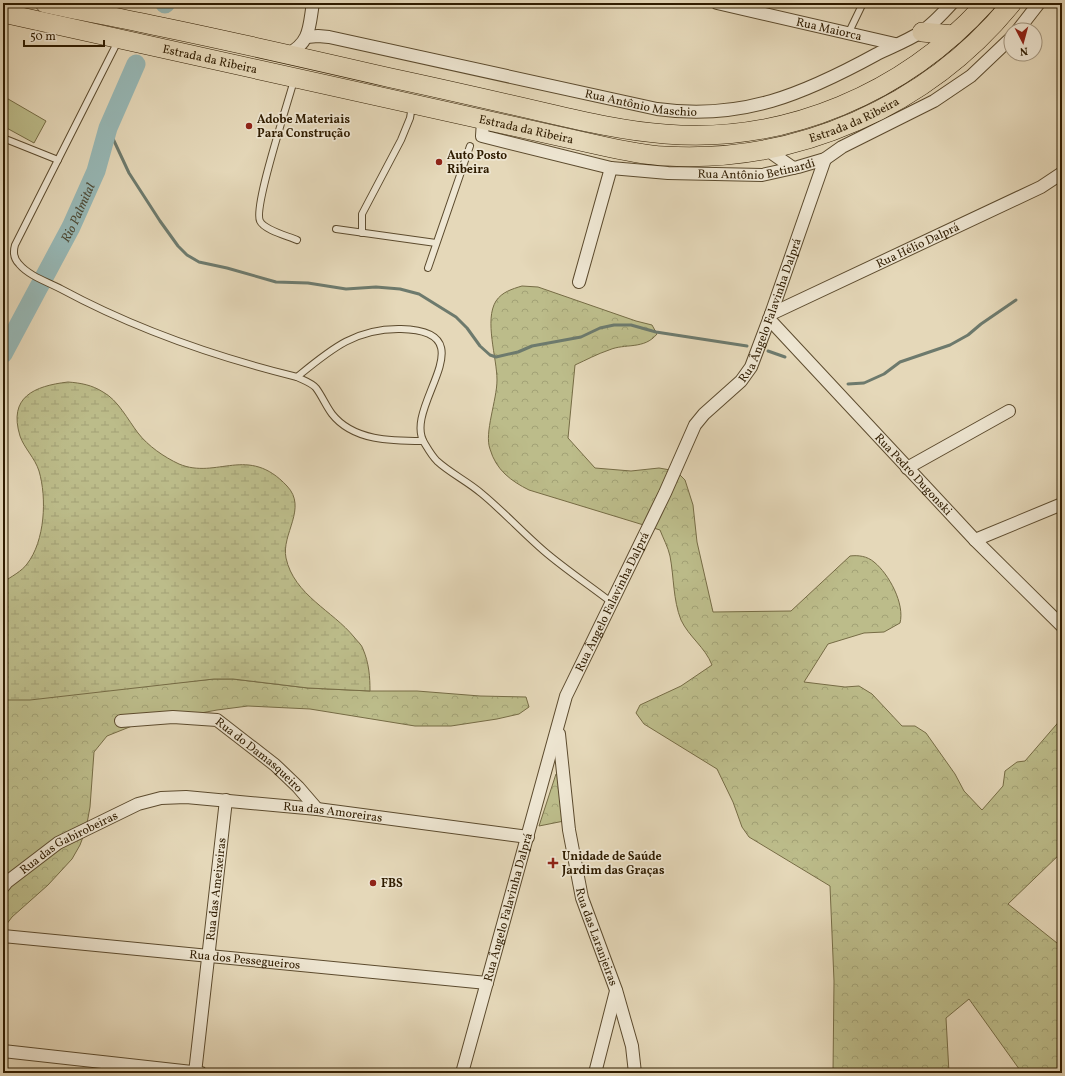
<svg xmlns="http://www.w3.org/2000/svg" width="1065" height="1076" font-family="Vollkorn,serif">
<defs>
<pattern id="forest-crowns" width="20" height="18" patternUnits="userSpaceOnUse"><rect width="20" height="18" fill="#bcbc8a"/><path d="M2 6a3 3 0 1 1 6 0M12 15a3 3 0 1 1 6 0" fill="none" stroke="#a2a175"/></pattern>
<pattern id="wetland-marsh" width="20" height="14" patternUnits="userSpaceOnUse"><rect width="20" height="14" fill="#bcbc8a"/><path d="M1 5h8M5 5V1M11 12h8M15 12V8" fill="none" stroke="#a2a175"/></pattern>
</defs>
<rect width="100%" height="100%" fill="#e5d8b9"/>
<filter id="stains"><feTurbulence type="fractalNoise" baseFrequency=".005" numOctaves="4"/><feColorMatrix values="0 0 0 0 .2 0 0 0 0 .09 0 0 0 0 .02 0 0 0 .5 -.17"/></filter>
<radialGradient id="worn" r=".72"><stop offset=".6" stop-color="#630" stop-opacity="0"/><stop offset="1" stop-color="#630" stop-opacity=".3"/></radialGradient>
<!-- grass -->
<path fill="#bcbc8a" stroke="#766c45" d="M3 96 46 121 34 143 3 126Z"/>
<!-- forest -->
<g fill="url(#forest-crowns)" stroke="#766c45">
<path d="M522 286 538 287 636 321 652 325 657 334C644 350 625 343 609 350 597 354 586 360 575 365L568 438 595 468 631 471 659 468 676 471 685 480 693 505 697 542 713 612 791 611 850 556C858 555 867 556 874 562 889 574 905 604 900 623L884 632 864 633 828 644 804 682 845 687 859 686 872 694 902 726H915L926 733 955 774 964 791 982 810 1003 786 1005 771 1017 762 1025 761 1062 718V852L1008 904 1062 947V1073H1022L969 999 946 1018 949 1073H833L834 981 830 886 749 837 742 827 733 802 717 769 644 724 636 713 640 705 681 686 712 665C705 647 689 637 681 620 673 600 674 577 670 556 668 547 663 538 660 530L529 490C511 481 496 470 490 449 484 433 497 400 497 380 497 358 484 320 496 301 502 292 512 289 522 286Z"/>
<path d="M214 679H233L308 688 370 691H417L480 696 526 697 529 707 519 714 497 719 451 726H415L310 709 248 706 217 710 132 726 107 736 94 752 90 807 86 829 80 845 72 859 48 885 12 917 3 929V700Z"/>
<path d="M556 774 559 775 564 821 539 826Z"/>
</g>
<!-- wetland -->
<path fill="url(#wetland-marsh)" stroke="#766c45" d="M68 382C81 383 92 385 103 392 118 400 128 420 138 433 148 446 164 457 179 464 217 480 248 444 287 486 308 508 281 534 286 558 294 595 333 611 354 637 357 641 362 645 363 649 369 663 370 677 370 691L308 688 233 679H214L30 700H3V582C11 577 22 571 27 564 45 541 47 498 39 471 35 458 24 448 20 436 8 397 34 386 68 382Z"/>
<g fill="none" stroke-linecap="round" stroke-linejoin="round">
<!-- stream -->
<g stroke="#6d7a6d" stroke-width="3">
<path d="M108 128 129 173 160 221 178 246 187 255 199 262 227 268 276 282 308 283 346 289 376 287 400 289 419 294 456 317 467 328 480 346 490 355 496 357 518 352 532 346 581 337 600 328 614 325H631L656 332 747 346"/>
<path d="M768 351 785 357"/>
<path d="M848 384 864 383 884 374 900 362 950 345 968 335 981 324 1016 300"/>
</g>
<!-- river -->
<g stroke="#97b8b6" stroke-width="19">
<path d="M165 4 166 3"/>
<path id="s1" d="M3 354 71 227 96 171 108 128 136 64"/>
</g>
<defs>
<g id="service">
<path d="M849 32 863 3"/>
<path d="M118 41 15 245C13 252 13 258 19 264 29 276 48 282 61 289 135 329 216 357 297 377 330 350 355 328 401 329 491 331 400 408 425 444 428 449 432 456 437 461 450 473 467 481 481 493 503 511 522 532 544 551 565 569 589 585 611 602"/>
<path d="M294 80C288 103 253 207 260 221 264 230 288 236 297 240"/>
<path d="M3 138 58 160"/>
<path d="M336 229 436 243"/>
<path d="M362 233V214L401 140 410 118 412 106"/>
<path d="M428 268 470 146"/>
<path d="M297 377C303 380 312 383 316 388 322 396 326 406 332 414 353 441 392 441 423 441"/>
</g>
<g id="minor">
<path id="s2" d="M717 3 895 44"/>
<path d="M1018 30 1039 3"/>
<path id="s3" d="M307 37 318 36 329 37 657 109C742 121 804 94 877 54 891 47 907 41 921 32 932 25 943 13 952 3"/>
<path d="M288 54C311 42 309 26 313 3"/>
<path id="s4" d="M483 121 482 136 611 168 668 173 762 175 798 167 825 159 842 147 934 101 971 76 1011 38"/>
<path d="M766 149 793 168"/>
<path d="M579 282 611 168"/>
<path id="s5" d="M771 314 1041 187 1062 173"/>
<path id="s6" d="M769 319 975 540 1062 626"/>
<path d="M907 468 1009 411"/>
<path d="M975 540 1062 504"/>
<path id="s7" d="M121 721 173 717 217 720 275 765 298 787 317 809"/>
<path id="s8" d="M559 734 569 830 582 898 616 990 632 1046 635 1073"/>
<path id="s9" d="M3 887 7 882 58 843 138 804 161 798 186 797 317 809 528 837"/>
<path id="s10" d="M3 936 487 983"/>
<path d="M3 1051 201 1073"/>
<path id="s11" d="M195 1073 226 800"/>
<path id="s12" d="M462 1073 566 696 665 493 695 425 704 414 741 381 751 367 771 314 825 159"/>
<path d="M595 1073 616 991"/>
</g>
<g id="primary">
<path d="M45 3C82 11 120 18 157 26 235 42 313 60 391 78 443 89 495 101 547 113 586 122 625 131 665 134 786 144 905 93 986 3"/>
<path id="s13" d="M3 13 598 145C620 150 642 155 664 156 797 164 928 106 1012 3"/>
<path d="M922 32 953 35"/>
</g>
</defs>
<!-- service casing -->
<use href="#service" stroke="#5c4b2e" stroke-width="8"/>
<!-- minor casing -->
<use href="#minor" stroke="#5c4b2e" stroke-width="14"/>
<!-- primary casing -->
<use href="#primary" stroke="#2f1c00" stroke-width="20"/>
<!-- service -->
<use href="#service" stroke="#eee6d2" stroke-width="6"/>
<!-- minor -->
<use href="#minor" stroke="#eee6d2" stroke-width="12"/>
<!-- primary -->
<use href="#primary" stroke="#e5d8b9" stroke-width="19"/>
</g>
<!-- markers -->
<g fill="#8f2418" stroke="#eee6d2" stroke-width="1.5">
<circle cx="249" cy="126" r="4"/>
<circle cx="439" cy="162" r="4"/>
<path d="M551 857h4v4h4v4h-4v4h-4v-4h-4v-4h4z"/>
<circle cx="373" cy="883" r="4"/>
</g>
<g text-anchor="middle" stroke-width="3.5" stroke-linejoin="round" paint-order="stroke">
<!-- street labels -->
<g font-size="12" fill="#2f1c00" stroke="#eee6d2">
<text dy="4" stroke="none"><textPath href="#s2" startOffset="115">Rua Maiorca</textPath></text>
<text dy="4" stroke="none"><textPath href="#s13" startOffset="212">Estrada da Ribeira</textPath></text>
<text dy="4" stroke="none"><textPath href="#s3" startOffset="341">Rua Antônio Maschio</textPath></text>
<text dy="4" stroke="none"><textPath href="#s13" startOffset="872">Estrada da Ribeira</textPath></text>
<text dy="4" stroke="none"><textPath href="#s13" startOffset="536">Estrada da Ribeira</textPath></text>
<text dy="4" stroke="none"><textPath href="#s4" startOffset="294">Rua Antônio Betinardi</textPath></text>
<text dy="4" stroke="none"><textPath href="#s5" startOffset="162">Rua Hélio Dalprá</textPath></text>
<text dy="4" stroke="none"><textPath href="#s12" startOffset="832">Rua Ângelo Falavinha Dalprá</textPath></text>
<text dy="4" stroke="none"><textPath href="#s6" startOffset="212">Rua Pedro Dugonski</textPath></text>
<text dy="4" stroke="none"><textPath href="#s12" startOffset="496">Rua Ângelo Falavinha Dalprá</textPath></text>
<text dy="4" stroke="none"><textPath href="#s7" startOffset="151">Rua do Damasqueiro</textPath></text>
<text dy="4" stroke="none"><textPath href="#s9" startOffset="356">Rua das Amoreiras</textPath></text>
<text dy="4" stroke="none"><textPath href="#s9" startOffset="80">Rua das Gabirobeiras</textPath></text>
<text dy="4" stroke="none"><textPath href="#s11" startOffset="185">Rua das Ameixeiras</textPath></text>
<text dy="4" stroke="none"><textPath href="#s12" startOffset="172">Rua Ângelo Falavinha Dalprá</textPath></text>
<text dy="4" stroke="none"><textPath href="#s8" startOffset="207">Rua das Laranjeiras</textPath></text>
<text dy="4" stroke="none"><textPath href="#s10" startOffset="243">Rua dos Pessegueiros</textPath></text>
</g>
<!-- poi labels -->
<g font-size="12" font-weight="bold" fill="#2f1c00" stroke="#eee6d2" text-anchor="start">
<text x="257" y="123">Adobe Materiais<tspan x="257" dy="14">Para Construção</tspan></text>
<text x="447" y="159">Auto Posto<tspan x="447" dy="14">Ribeira</tspan></text>
<text x="562" y="860">Unidade de Saúde<tspan x="562" dy="14">Jardim das Graças</tspan></text>
<text x="381" y="887">FBS</text>
</g>
<!-- water labels -->
<g font-size="13" font-style="italic" fill="#4e4b37" stroke="#eee6d2">
<text dy="5" stroke="none"><textPath href="#s1" startOffset="160">Rio Palmital</textPath></text>
</g>
</g>
<!-- margin -->
<rect width="1065" height="1076" fill="none" stroke="#e5d8b9" stroke-width="16"/>
<rect x="4" y="4" width="1057" height="1068" fill="none" stroke="#2f1c00" stroke-width="2"/>
<rect x="8" y="8" width="1049" height="1060" fill="none" stroke="#2f1c00"/>
<!-- north arrow -->
<g transform="translate(1023 42) rotate(174)"><circle r="19" fill="#eee6d2" stroke="#a2957e"/>
<path d="M0-3L7 15L0 10L-7 15Z" fill="#8f2418"/>
<text y="-6" font-size="11" font-weight="bold" text-anchor="middle" fill="#2f1c00">N</text>
</g>
<!-- scale -->
<path d="M24 40v6h80v-6" fill="none" stroke="#2f1c00" stroke-width="2"/>
<text x="30" y="40" font-size="12" fill="#2f1c00" stroke="#eee6d2" stroke-width="3" paint-order="stroke">50 m</text>
<rect width="100%" height="100%" filter="url(#stains)"/>
<rect width="100%" height="100%" fill="url(#worn)"/>
</svg>
